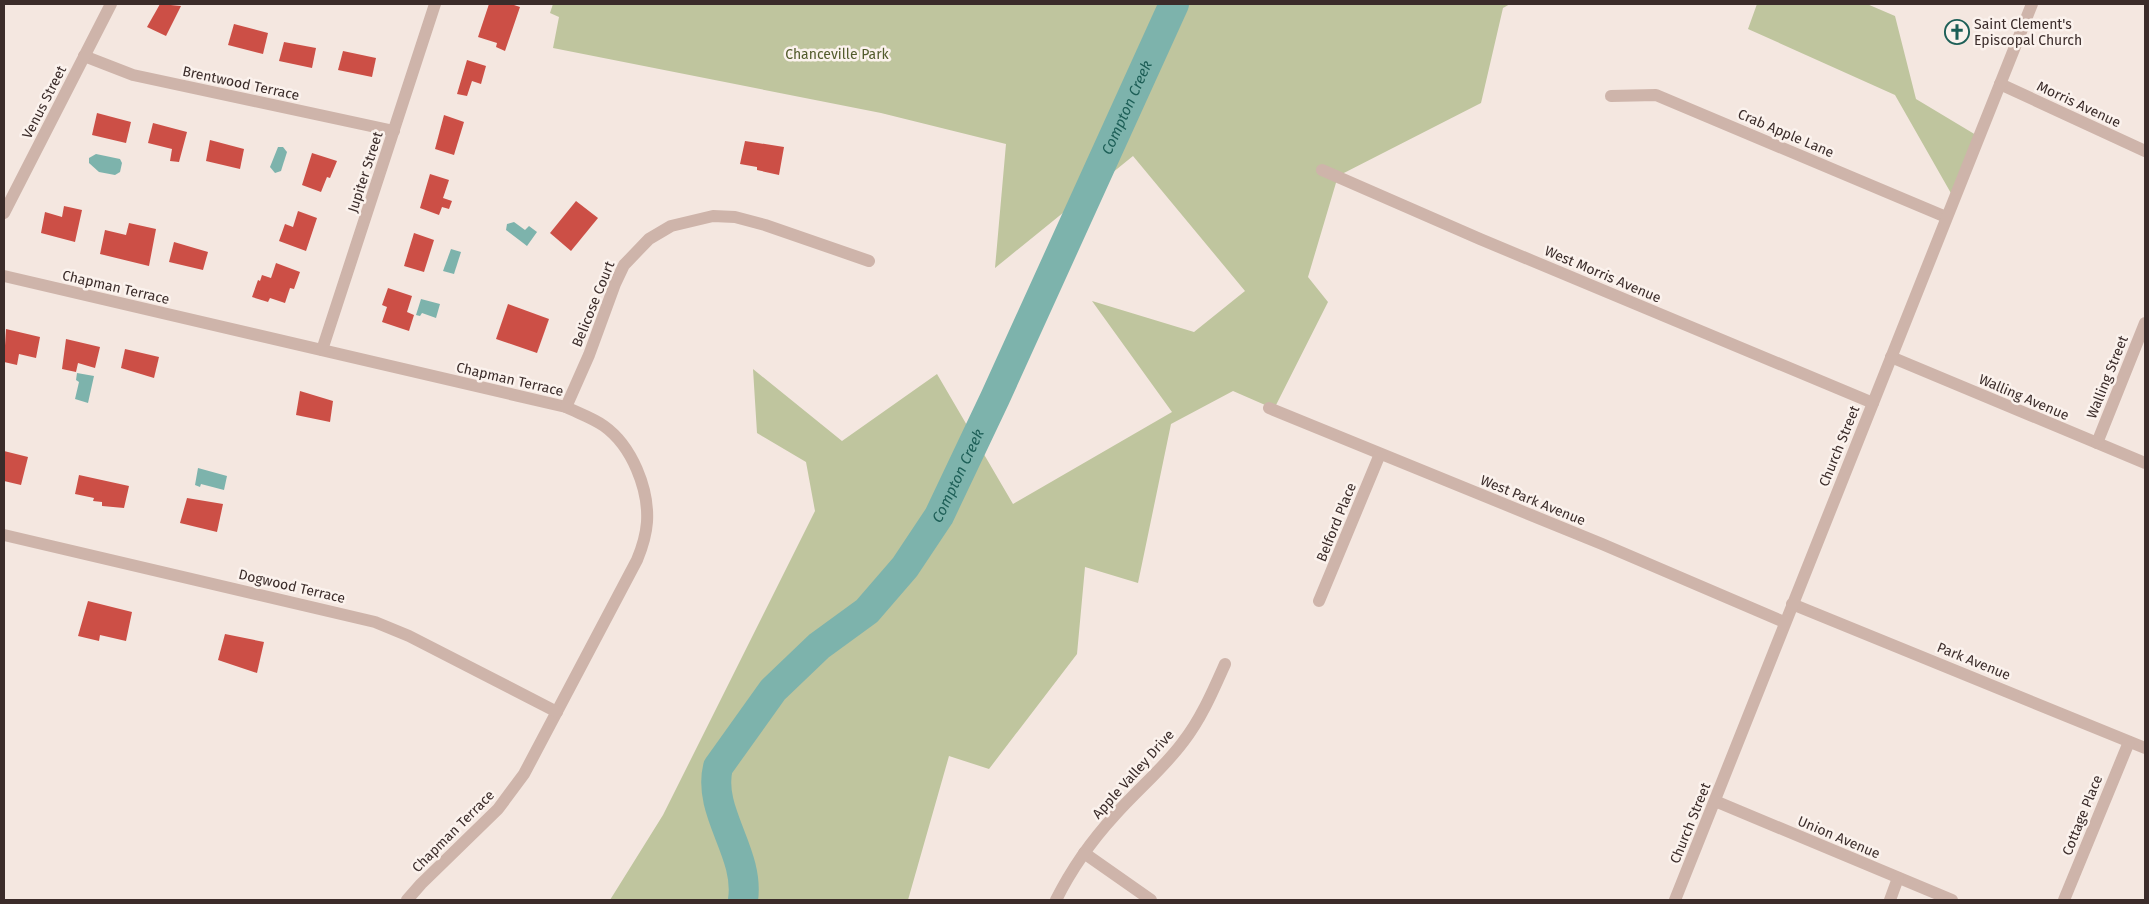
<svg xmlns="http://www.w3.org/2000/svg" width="2149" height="904" font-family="'Fira Sans',sans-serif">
<rect width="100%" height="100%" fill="#f4e7e0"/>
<!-- green -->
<g fill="#bfc59e">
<path d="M553 4H1510L1503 8 1481 103 1338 176 1308 277 1328 302 1274 409 1233 391 1171 424 1138 583 1085 567 1077 654 989 769 949 756 908 900H610L663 815 815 511 806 462 757 433 753 369 842 441 937 374 1013 504 1172 412 1092 301 1194 332 1245 291 1133 156 995 268 1006 144 881 113 553 48 559 17 550 13Z"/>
<path d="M1757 4H1867L1895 16 1916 99 1981 138 1956 202 1895 95 1748 29Z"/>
</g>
<!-- water -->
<g fill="#7db3ac">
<path d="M278 147H283L287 152 281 171 275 173 270 167Z"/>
<path d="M96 154 120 159 122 163 120 172 115 175 99 172 89 163V158Z"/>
<path d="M514 222 525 230 529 226 537 232 527 246 506 230 507 224Z"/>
<path d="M451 249 461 252 454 274 443 271Z"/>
<path d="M421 299 440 304 436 318 422 313 420 316 416 315Z"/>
<path d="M77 373 94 376 88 403 75 399 79 382 76 380Z"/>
<path d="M198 468 227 476 224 490 201 484 200 487 195 485Z"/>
</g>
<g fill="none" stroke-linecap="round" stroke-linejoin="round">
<!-- river -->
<path stroke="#7db3ac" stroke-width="30" id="s1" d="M743 900C750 853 707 812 718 767L773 690 819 646 867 611 905 567 939 516 995 398 1174 4"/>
</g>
<!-- building -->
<g fill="#cc4f46">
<path d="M160 4 181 6 166 36 147 27Z"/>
<path d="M489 4H511L520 7 505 51 496 47 497 43 478 37Z"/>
<path d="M234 24 268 33 263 54 228 45Z"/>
<path d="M284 42 316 48 312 68 279 61Z"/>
<path d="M343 51 376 58 372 77 338 70Z"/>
<path d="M467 60 486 66 481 84 472 81 467 96 457 94Z"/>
<path d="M97 113 131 122 126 143 92 135Z"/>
<path d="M444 115 464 122 454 155 435 149Z"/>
<path d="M153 123 187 132 179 162 170 161 172 149 148 143Z"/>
<path d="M210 140 244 149 240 169 206 161Z"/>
<path d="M745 141 784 147 779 175 757 170V167L740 164Z"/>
<path d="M312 153 337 161 330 178 327 177 321 192 302 185Z"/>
<path d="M430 174 449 180 443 198 452 201 449 209 442 207 439 215 420 208Z"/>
<path d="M576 201 598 218 571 251 550 233Z"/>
<path d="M64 206 82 210 75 242 41 233 45 212 62 217Z"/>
<path d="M298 211 317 218 306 251 279 241 285 224 293 227Z"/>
<path d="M129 223 156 229 149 266 100 254 105 230 126 235Z"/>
<path d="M414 233 434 240 424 272 404 266Z"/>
<path d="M174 242 208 252 203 270 169 262Z"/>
<path d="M276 263 300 272 294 289 290 288 285 303 270 298 268 302 252 297 258 280 260 281 262 275 271 278Z"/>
<path d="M388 288 412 296 407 312 414 315 409 331 382 322 387 307 382 305Z"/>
<path d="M508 304 549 319 537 353 496 339Z"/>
<path d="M6 329 40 337 36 358 19 354 17 365 4 362Z"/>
<path d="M66 339 100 347 95 368 78 363 76 372 62 369Z"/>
<path d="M125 349 159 357 154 378 121 368Z"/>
<path d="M300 391 333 401 330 422 296 415Z"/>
<path d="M4 451 28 457 21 485 4 481Z"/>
<path d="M79 475 129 486 124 508 102 506V502L93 501 94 498 75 494Z"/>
<path d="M187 498 223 504 217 532 180 523Z"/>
<path d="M88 601 132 612 126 641 100 635 99 641 78 636Z"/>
<path d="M225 634 264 642 257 673 218 660Z"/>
</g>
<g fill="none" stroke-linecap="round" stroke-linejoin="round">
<!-- minor -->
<g stroke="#ceb4aa" stroke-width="12">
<path d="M84 56 133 75 394 131"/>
<path d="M2000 84 2145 151"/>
<path d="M1611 96 1656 95 1946 217"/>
<path d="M1322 170 1480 239 1873 403"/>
<path d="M4 213 111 4"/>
<path d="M4 276 566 407C578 413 593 418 604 426 632 446 649 489 647 522 646 536 642 548 637 560L524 774 498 809 421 884 407 900"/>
<path d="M322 350 435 4"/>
<path d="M1891 357 2145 463"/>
<path d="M566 407 589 355 615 284 624 265 649 239 671 226 713 216 735 217 765 225 869 261"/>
<path d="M1269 408 1602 544 1784 622"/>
<path d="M2097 443 2145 323"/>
<path d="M4 535 375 622 409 636 557 712"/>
<path d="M1319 601 1380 454"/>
<path d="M1792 604 2145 748"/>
<path d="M1715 801 1952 900"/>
<path d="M1084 853 1151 900"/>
<path d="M1056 900C1071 870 1092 840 1115 815 1137 790 1163 769 1183 742 1201 719 1213 691 1225 664"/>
<path d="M1675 900 2032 4"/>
<path d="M1890 900 1898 878"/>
<path d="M2064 900 2129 742"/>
</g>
</g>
<!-- icons -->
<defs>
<symbol id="church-ring" viewBox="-11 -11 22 22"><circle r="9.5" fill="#fbf2ed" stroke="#1d5f57" stroke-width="1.5"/><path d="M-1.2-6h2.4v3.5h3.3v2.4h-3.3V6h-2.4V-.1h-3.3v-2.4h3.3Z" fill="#1d5f57"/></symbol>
</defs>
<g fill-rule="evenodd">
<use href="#church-ring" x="1943" y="18" width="28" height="28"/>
</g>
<g text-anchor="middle" stroke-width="5" stroke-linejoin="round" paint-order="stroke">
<!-- poi labels -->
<g font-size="14" fill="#3b2c2a" stroke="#fbf2ed" text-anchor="start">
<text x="1974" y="29">Saint Clement's<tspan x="1974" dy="16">Episcopal Church</tspan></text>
</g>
<!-- park labels -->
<g font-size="14" fill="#525b2c" stroke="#fbf2ed">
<text x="837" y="59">Chanceville Park</text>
</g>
<!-- street labels -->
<g font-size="14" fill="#3b2c2a" stroke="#fbf2ed">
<text transform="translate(241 83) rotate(12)" y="5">Brentwood Terrace</text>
<text transform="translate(44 102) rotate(-63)" y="5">Venus Street</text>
<text transform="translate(2079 104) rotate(25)" y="5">Morris Avenue</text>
<text transform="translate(1786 133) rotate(23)" y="5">Crab Apple Lane</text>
<text transform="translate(365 172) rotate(-72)" y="5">Jupiter Street</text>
<text transform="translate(1603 274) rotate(23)" y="5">West Morris Avenue</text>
<text transform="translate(116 287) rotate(13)" y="5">Chapman Terrace</text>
<text transform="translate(593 304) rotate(-68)" y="5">Belicose Court</text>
<text transform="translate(2107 377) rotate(-68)" y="5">Walling Street</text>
<text transform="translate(510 379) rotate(13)" y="5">Chapman Terrace</text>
<text transform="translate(2024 397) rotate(23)" y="5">Walling Avenue</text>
<text transform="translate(1839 446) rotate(-68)" y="5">Church Street</text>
<text transform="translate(1533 500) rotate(22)" y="5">West Park Avenue</text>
<text transform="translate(1336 522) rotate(-68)" y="5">Belford Place</text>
<text transform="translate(292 586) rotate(13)" y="5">Dogwood Terrace</text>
<text transform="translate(1974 661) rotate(22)" y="5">Park Avenue</text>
<text transform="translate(1133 774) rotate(-48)" y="5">Apple Valley Drive</text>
<text transform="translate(2082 815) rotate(-68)" y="5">Cottage Place</text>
<text transform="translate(1690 823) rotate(-68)" y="5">Church Street</text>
<text transform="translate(453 831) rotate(-45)" y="5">Chapman Terrace</text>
<text transform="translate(1839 837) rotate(23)" y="5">Union Avenue</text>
</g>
<!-- water labels -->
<g font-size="15" font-style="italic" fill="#1d5f57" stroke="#fbf2ed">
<text dy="5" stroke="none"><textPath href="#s1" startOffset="924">Compton Creek</textPath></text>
<text dy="5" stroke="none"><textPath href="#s1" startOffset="519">Compton Creek</textPath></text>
</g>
</g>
<!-- border -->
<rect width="2149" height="904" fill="none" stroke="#3b2c2a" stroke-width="10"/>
</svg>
